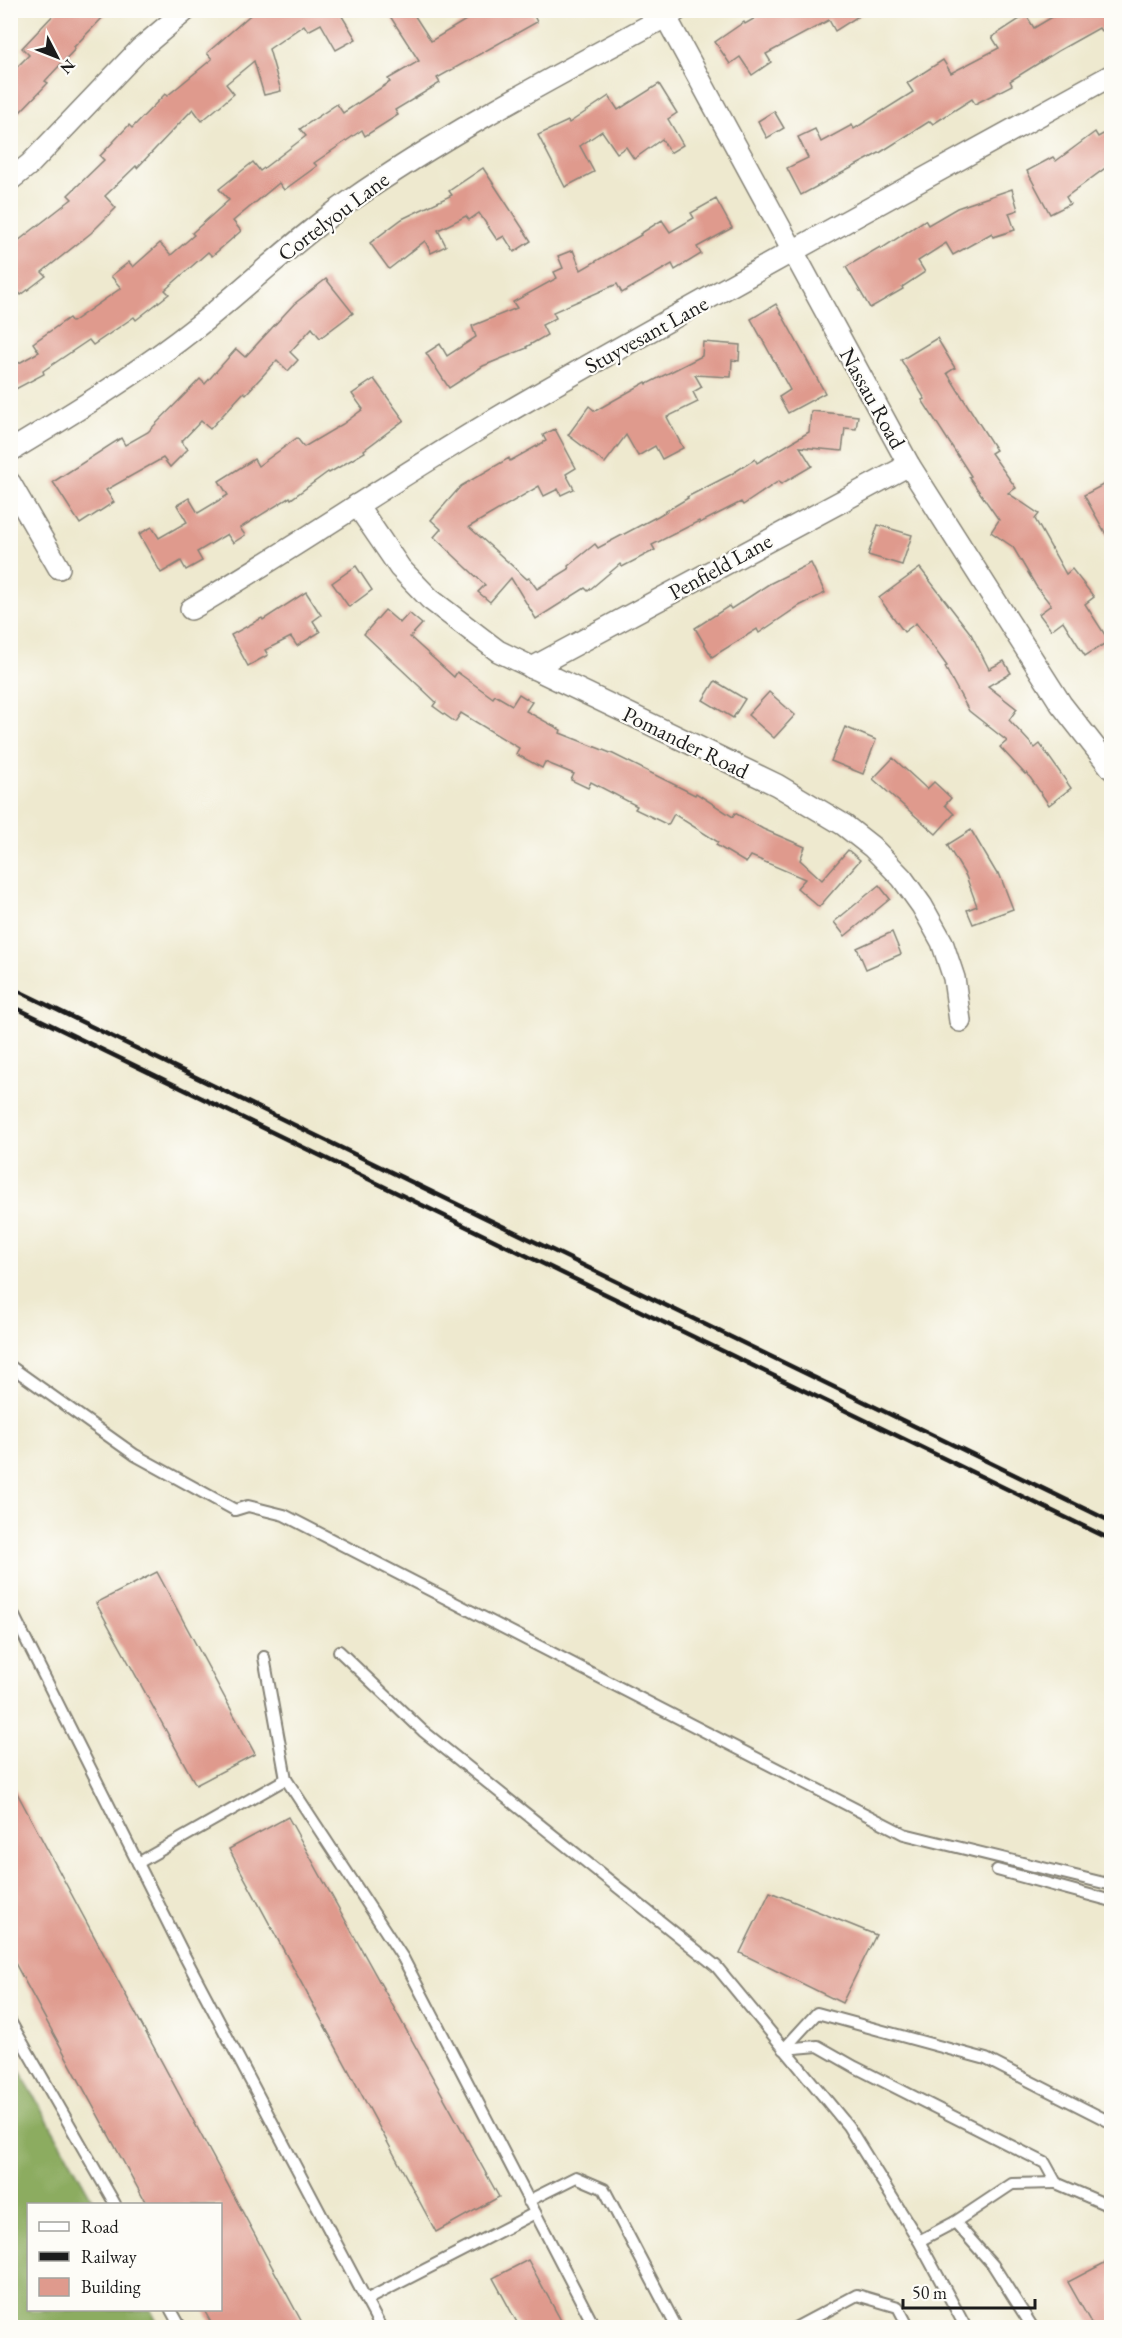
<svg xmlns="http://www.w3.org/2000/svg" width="1122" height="2338" font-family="'EB Garamond',serif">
<rect width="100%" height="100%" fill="#fdfcf7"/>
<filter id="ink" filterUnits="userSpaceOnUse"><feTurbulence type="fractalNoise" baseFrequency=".0167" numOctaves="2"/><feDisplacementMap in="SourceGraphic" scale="12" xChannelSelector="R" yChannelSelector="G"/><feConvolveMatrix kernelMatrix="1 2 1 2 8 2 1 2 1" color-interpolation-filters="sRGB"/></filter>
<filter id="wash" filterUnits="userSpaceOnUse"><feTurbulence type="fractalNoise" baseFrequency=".008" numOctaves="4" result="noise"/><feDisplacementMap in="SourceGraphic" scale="24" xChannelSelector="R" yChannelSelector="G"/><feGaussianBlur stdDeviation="1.35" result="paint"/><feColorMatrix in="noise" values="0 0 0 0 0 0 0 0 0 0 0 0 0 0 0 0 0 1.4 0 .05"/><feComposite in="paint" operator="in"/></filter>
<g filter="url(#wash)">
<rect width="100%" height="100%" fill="#eee9cf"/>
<!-- forest -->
<path fill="#8cac60" stroke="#54643e" stroke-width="1.5" d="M11 2055 95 2204H28V2310H151L160 2327H11Z"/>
<g id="blocks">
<!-- building -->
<g fill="#df9a8d">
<path d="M58 10H110L74 47 75 49 45 81 48 83 20 112 17 110 10 117V74L29 55 22 48Z"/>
<path d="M256 10H344L340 13 356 39 336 50 321 24 308 31 304 25 269 49 281 91 264 95 254 61 226 84 234 94 202 121 193 109 137 168 136 166 105 196 116 208 91 233 42 272 46 276 21 295 10 282V231L18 241 72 199 68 195 104 160 100 156 129 125 132 128 165 94 167 96 212 59 207 53Z"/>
<path d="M386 10H411L431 41 466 20 461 10H531L537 22 437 78 440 83 395 110 398 115 365 136 362 130 314 163 317 166 284 190 279 183 233 221 241 231 212 256 208 252 165 290 169 294 136 320 134 317 93 345 89 340 43 371 44 374 10 392V368L39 352 33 343 69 318 72 322 121 288 111 276 129 262 133 267 160 243 171 255 194 235 192 233 229 200 219 189 253 162 260 171 306 136 300 129 337 104 343 113 390 82 388 79 419 61Z"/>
<path d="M769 10H868L835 31 829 20 766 54 771 62 752 75 740 57 730 64 715 42 744 22 745 24Z"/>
<path d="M1064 10H1112V25L1101 31 1099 28 1058 51 1010 81 1012 85 975 104 972 99 933 124 930 121 881 152 801 195 787 168 808 158 798 137 815 129 821 142 852 125 854 129 913 92 907 83 943 60 951 73 999 48 992 37 1026 15 1034 28Z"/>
<path d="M659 84 677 113 668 119 683 145 670 153 662 139 634 159 626 147 617 153 602 131 580 146 594 172 565 187 538 135 568 121 569 123 609 96 618 110Z"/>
<path d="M774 111 784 128 767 138 758 121Z"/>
<path d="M1112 129V163L1066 197 1070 204 1050 214 1027 171 1053 157 1056 161 1095 132 1098 137Z"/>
<path d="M483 168 531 241 514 252 504 236 497 240 479 213 469 220 466 216 438 230 446 246 431 253 425 241 389 269 370 243 402 219 452 195 449 191Z"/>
<path d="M1012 189 1018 210 1009 213 1015 230 993 237 992 233 953 255 946 243 918 261 925 272 902 287 903 289 870 308 846 267 880 247 881 249 925 220 928 225 957 208Z"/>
<path d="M716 199 732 228 697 247 701 254 675 270 672 264 622 293 617 284 553 312 556 318 542 325 547 335 526 347 527 348 483 366 449 388 426 353 440 344 447 356 476 337 472 326 517 308 513 302 557 278 554 272 563 268 558 256 573 250 581 270 641 235 640 234 662 220 670 232 694 218 691 213Z"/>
<path d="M326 279 353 313 320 338 312 328 290 352 298 360 288 371 277 360 246 394 244 392 210 429 201 421 181 442 188 449 170 467 163 458 106 490 114 502 80 524 53 482 121 438 125 445 148 432 200 379 205 384 236 349 245 357 294 304Z"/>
<path d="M776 304 825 393 788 413 779 397 790 390 751 319Z"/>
<path d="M937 338 955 368 947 373 996 450 991 453 1016 488 1008 493 1039 514 1035 519 1066 574 1072 569 1094 597 1085 604 1109 641 1085 656 1063 621 1051 630 1039 614 1051 605 1036 586 1013 547 991 532 999 520 969 477 971 476 922 400 925 399 901 360Z"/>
<path d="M703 342 740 345 739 361 732 360 731 377 695 375 702 387 693 392 698 402 667 417 683 448 662 459 655 446 638 456 626 435 605 463 568 435 589 406 595 411 646 382 647 384 702 356Z"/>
<path d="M374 379 404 420 364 450 365 452 329 473 328 472 291 499 290 497 240 528 245 535 233 543 227 534 197 552 202 561 186 570 181 561 161 573 139 534 152 527 159 538 187 522 177 505 189 498 198 513 228 495 219 481 254 459 258 466 297 438 304 447 343 424 363 409 352 394Z"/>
<path d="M811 411 858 416 856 429 845 428 842 451 800 447 812 466 781 484 779 481 743 505 741 502 700 523 699 521 652 545 655 550 622 567 620 564 588 591 585 588 536 619 511 578 490 602 478 592 485 585 434 537 441 529 431 520 461 486 509 458 510 461 546 441 543 435 555 429 576 468 566 474 574 489 561 495 558 489 544 496 539 486 469 527 527 579 529 578 537 589 569 569 568 566 595 544 598 548 658 516 688 498 687 497 730 475 755 459 757 463 809 432Z"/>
<path d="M1112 480V545L1084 495Z"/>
<path d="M878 525 912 535 902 565 868 555Z"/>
<path d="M811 563 825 593 799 606 759 633 757 629 712 657 695 628 729 606 731 609 769 584Z"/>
<path d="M356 566 372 590 349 607 332 583Z"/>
<path d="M920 568 971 634 989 669 1004 661 1011 673 988 686 1017 709 1009 720 1035 748 1040 744 1071 788 1049 805 1027 773 1025 774 1000 747 1007 741 969 711 945 667 947 666 916 623 904 632 879 598Z"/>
<path d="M306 592 321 615 313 621 320 632 297 646 291 637 265 650 268 655 248 666 231 635 262 618 263 620Z"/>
<path d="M385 610 400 623 409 613 422 624 410 637 454 677 457 672 493 698 495 695 512 705 519 694 532 702 526 711 561 730 560 733 613 754 695 795 696 793 733 817 735 813 763 829 805 847 800 860 822 880 848 850 860 860 819 907 797 888 805 879 751 856 746 863 716 845 718 842 674 814 668 825 635 809 637 806 591 782 588 788 571 780 574 774 545 762 542 768 516 754 519 748 461 713 455 722 433 706 436 702 364 634Z"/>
<path d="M715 681 745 699 733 718 703 700Z"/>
<path d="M769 692 795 715 774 738 748 715Z"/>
<path d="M845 727 876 740 863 774 831 761Z"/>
<path d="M893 758 927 789 934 782 951 798 945 805 954 814 936 834 873 779Z"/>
<path d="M971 830 997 874 999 873 1013 909 973 924 967 910 977 906 966 876 947 845Z"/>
<path d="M879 885 890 899 845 936 834 922Z"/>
<path d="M892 932 901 954 866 969 857 948Z"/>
<path d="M157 1572 255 1754 196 1785 96 1603Z"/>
<path d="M10 1780 305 2328H214L204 2310H220V2205H147L10 1954Z"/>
<path d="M288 1817 499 2197 436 2232 229 1849Z"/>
<path d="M770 1892 876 1935 842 2003 740 1953Z"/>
<path d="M1112 2259V2328H1094L1068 2282Z"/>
<path d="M528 2260 565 2328H520L493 2278Z"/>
</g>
</g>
</g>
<g filter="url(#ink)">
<use href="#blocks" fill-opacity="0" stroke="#858276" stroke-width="1.5"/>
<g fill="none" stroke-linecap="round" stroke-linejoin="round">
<defs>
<g id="service">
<path d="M10 1366 135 1455 235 1510 248 1506 284 1515 904 1834 1112 1885"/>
<path d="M10 1608 184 1955 381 2328"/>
<path d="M339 1651 423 1731 716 1966 848 2126 919 2241 966 2328"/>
<path d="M264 1657 286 1779 403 1958 595 2328"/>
<path d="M138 1863 286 1779"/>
<path d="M997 1870 1112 1901"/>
<path d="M10 2021 115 2204"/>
<path d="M784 2049 818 2046 855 2067 1045 2163 1056 2183 1112 2207"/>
<path d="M784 2049 817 2013 986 2059 1112 2123"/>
<path d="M528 2201 576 2177 604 2189 677 2328"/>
<path d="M955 2222 993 2265 1033 2328"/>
<path d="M919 2241 955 2222 1012 2184 1056 2183"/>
<path d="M366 2300 535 2213"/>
<path d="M171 2310 181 2328"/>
<path d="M795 2328 857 2295 898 2307 909 2328"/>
</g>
<g id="minor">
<path d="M662 10 909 465 1061 704 1112 769"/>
<path d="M10 180 30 164 140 49 186 10"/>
<path d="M10 451C75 412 140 372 199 325 250 284 296 239 350 201 453 129 566 71 676 11"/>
<path d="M10 483 59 568"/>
<path d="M357 505 400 568 430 599 498 651 777 785 844 825 872 847 902 878 922 906 942 942 954 978 960 1021"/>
<path d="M191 609C303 543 410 468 523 403 717 291 915 184 1112 75"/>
<path d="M532 668 909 465"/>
</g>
</defs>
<!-- service casing -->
<use href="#service" stroke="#858276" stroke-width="14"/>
<!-- minor casing -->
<use href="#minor" stroke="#858276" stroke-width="24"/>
<!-- service -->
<use href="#service" stroke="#fff" stroke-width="10"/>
<!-- minor -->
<use href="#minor" stroke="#fff" stroke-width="21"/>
<!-- rail -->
<g stroke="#1c1c1c" stroke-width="4.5">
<path d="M10 987 1112 1522"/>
<path d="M10 1005 1112 1540"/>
</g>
</g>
</g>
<g text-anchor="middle" stroke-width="4.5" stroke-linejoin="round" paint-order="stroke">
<!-- street labels -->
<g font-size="22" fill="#1c1c1c" stroke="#fdfcf7">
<text transform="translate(333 216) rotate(-37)" y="8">Cortelyou Lane</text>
<text transform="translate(646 334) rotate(-29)" y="8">Stuyvesant Lane</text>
<text transform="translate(873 398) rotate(61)" y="8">Nassau Road</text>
<text transform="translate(720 566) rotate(-29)" y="8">Penfield Lane</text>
<text transform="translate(686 742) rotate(26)" y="8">Pomander Road</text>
</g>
</g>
<!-- margin -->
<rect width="1122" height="2338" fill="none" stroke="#fdfcf7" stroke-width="36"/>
<!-- legend -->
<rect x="27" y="2203" width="195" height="108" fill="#fdfcf7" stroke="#a3a29f" stroke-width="1.5"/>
<rect x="39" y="2222" width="30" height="9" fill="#ffffff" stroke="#a3a29f" stroke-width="1.5"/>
<text x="81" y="2233" font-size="18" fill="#1c1c1c">Road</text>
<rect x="39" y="2252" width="30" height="9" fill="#1c1c1c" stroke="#a3a29f" stroke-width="1.5"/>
<text x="81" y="2263" font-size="18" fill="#1c1c1c">Railway</text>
<rect x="39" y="2278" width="30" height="18" fill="#df9a8d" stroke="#a3a29f" stroke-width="1.5"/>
<text x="81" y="2293" font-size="18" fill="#1c1c1c">Building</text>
<!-- north arrow -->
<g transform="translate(57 57) rotate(132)" stroke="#fdfcf7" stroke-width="4.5" paint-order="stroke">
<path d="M0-4.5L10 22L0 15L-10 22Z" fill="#1c1c1c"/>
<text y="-9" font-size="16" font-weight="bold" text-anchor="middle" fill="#1c1c1c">N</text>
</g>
<!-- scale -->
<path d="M903 2299v9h132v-9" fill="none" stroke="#1c1c1c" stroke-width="3"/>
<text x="912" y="2299" font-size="18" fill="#1c1c1c" stroke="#fdfcf7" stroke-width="4.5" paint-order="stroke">50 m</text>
</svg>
